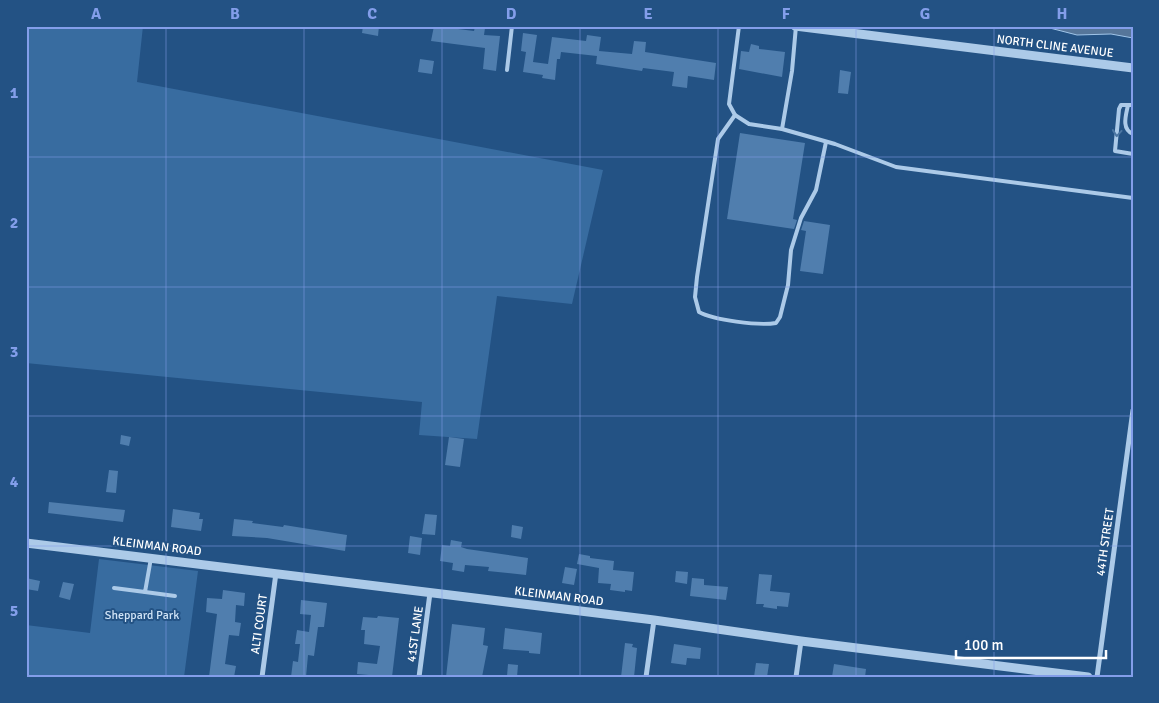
<svg xmlns="http://www.w3.org/2000/svg" width="1159" height="703" font-family="Signika,sans-serif">
<rect width="100%" height="100%" fill="#235284"/>
<!-- green -->
<g fill="#386ca0">
<path d="M26 26H143L137 82 603 170 572 304 497 296 477 439 419 435 422 402 26 363Z"/>
<path d="M99 559 198 571 184 677H26V625L90 633Z"/>
</g>
<!-- water -->
<path fill="#56769a" stroke="#a0c5e9" d="M1042 26H1133V38L1111 34 1077 35Z"/>
<!-- building -->
<g fill="#507eae">
<path d="M363 26H379L378 36 362 33Z"/>
<path d="M434 26 474 31 475 27 485 28 484 35 500 36 496 71 483 69 485 48 431 41Z"/>
<path d="M523 33 537 35 533 62 548 64 552 37 586 41 587 35 601 37 599 51 632 54 634 41 646 42 645 52 716 63 714 80 688 76 687 88 672 86 674 72 643 68 642 71 596 64 597 56 561 52 560 59H557L555 80 542 78 543 75 523 72 526 52 521 51Z"/>
<path d="M751 44 759 46V49L785 52 782 77 739 69 741 51 749 52Z"/>
<path d="M420 59 434 61 432 74 418 72Z"/>
<path d="M840 70 851 72 848 94 838 93Z"/>
<path d="M740 133 805 143 793 219 797 220 794 229 727 219Z"/>
<path d="M804 221 830 225 823 274 800 271 806 231 801 230Z"/>
<path d="M121 435 131 437 129 446 120 444Z"/>
<path d="M449 437 464 439 460 467 445 465Z"/>
<path d="M109 470 118 471 116 493 106 492Z"/>
<path d="M49 502 125 510 123 522 48 513Z"/>
<path d="M173 509 200 513 199 519H203L201 531 171 527Z"/>
<path d="M425 514 437 515 435 535 422 534Z"/>
<path d="M234 519 253 521 252 523 283 527 284 525 347 535 345 551 267 538 232 536Z"/>
<path d="M512 525 523 527 521 539 511 537Z"/>
<path d="M410 536 422 538 420 555 408 553Z"/>
<path d="M451 540 462 542 461 547 467 549 528 558 526 575 488 571 489 567 465 565 464 572 452 570 453 563 440 561 442 545 450 546Z"/>
<path d="M579 554 590 556V558L614 561 613 570 634 572 632 591 625 590V592L610 590 611 584 598 583 599 568 577 564Z"/>
<path d="M565 567 577 569 574 585 562 583Z"/>
<path d="M676 571 688 572 687 584 675 582Z"/>
<path d="M759 574 772 575 770 591 790 593 788 607 777 606V609L763 607 764 604H756Z"/>
<path d="M26 578 40 581 38 591 26 589Z"/>
<path d="M692 578 704 579V585L728 587 726 600 690 596Z"/>
<path d="M63 582 74 584 70 600 59 597Z"/>
<path d="M223 590 245 593 244 606 236 605 235 622 241 623 239 636 229 635 225 664 236 666 234 677H209L217 614 206 612 207 598 222 599Z"/>
<path d="M301 600 327 603 324 627H318L314 656 308 655 306 677H291L293 661 298 662 300 644H295L297 630 309 632 311 615 300 614Z"/>
<path d="M378 616 399 618 392 677 357 674 358 662 377 664 380 646 364 644 365 630H361L363 617 377 618Z"/>
<path d="M452 624 485 628 483 645 488 646 482 677H446Z"/>
<path d="M505 628 542 633 540 654 529 653V651L503 649Z"/>
<path d="M625 643 633 644 632 647 637 648 634 677H621Z"/>
<path d="M674 644 701 648 700 659 687 658 686 665 671 663Z"/>
<path d="M756 663 769 664 767 677H754Z"/>
<path d="M508 664 518 665 517 677 507 676Z"/>
<path d="M834 664 866 669 865 677H832Z"/>
</g>
<g fill="none" stroke-linecap="round" stroke-linejoin="round">
<!-- service -->
<g stroke="#accae8" stroke-width="4">
<path d="M739 26 729 104 735 115 749 124 782 129 792 71 796 26"/>
<path d="M507 70 512 26"/>
<path d="M1128 105C1126 115 1121 129 1133 134"/>
<path d="M1133 105H1121L1119 109 1115 151 1133 154"/>
<path d="M735 115 718 139 697 277 695 297 699 312C714 320 758 326 776 323L780 317 788 285 791 250 801 218 816 190 826 142"/>
<path d="M782 129 835 144 896 167 1133 198"/>
<path d="M114 588 145 592 151 558"/>
<path d="M145 592 175 596"/>
</g>
<!-- minor -->
<g stroke="#accae8" stroke-width="5">
<path d="M262 677 276 573"/>
<path d="M419 677 430 593"/>
<path d="M646 677 654 620"/>
<path d="M796 677 801 641"/>
<path d="M1097 677 1133 410"/>
</g>
<!-- tertiary -->
<g stroke="#accae8" stroke-width="9">
<path d="M795 26 1133 68"/>
<path d="M26 543 654 620 801 641 1088 677"/>
</g>
</g>
<!-- one-way arrows -->
<defs><path id="oneway-chevron" d="M-2-3.5L2.5 0L-2 3.5" fill="none" stroke-width="1.6" stroke-linecap="round" stroke-linejoin="round" transform="scale(1.25)"/></defs>
<use stroke="#4c76a2" href="#oneway-chevron" transform="translate(1117 133) rotate(95)"/>
<!-- grid -->
<path fill="none" stroke="#839eea" stroke-width="1" stroke-opacity="0.55" d="M166 26V677M304 26V677M442 26V677M580 26V677M718 26V677M856 26V677M994 26V677M26 157H1133M26 287H1133M26 416H1133M26 546H1133"/>
<g text-anchor="middle" stroke-width="4" stroke-linejoin="round" paint-order="stroke">
<!-- street labels -->
<g font-size="12" fill="#fff" stroke="#235284">
<text transform="translate(1055 46) rotate(7)" y="4">NORTH CLINE AVENUE</text>
<text transform="translate(1105 542) rotate(-82)" y="4">44TH STREET</text>
<text transform="translate(157 546) rotate(7)" y="4">KLEINMAN ROAD</text>
<text transform="translate(559 596) rotate(7)" y="4">KLEINMAN ROAD</text>
<text transform="translate(259 624) rotate(-82)" y="4">ALTI COURT</text>
<text transform="translate(415 634) rotate(-82)" y="4">41ST LANE</text>
</g>
<!-- park labels -->
<g font-size="12" fill="#d0e3f6" stroke="#235284">
<text x="142" y="619">Sheppard Park</text>
</g>
</g>
<!-- border -->
<rect width="1159" height="703" fill="none" stroke="#235284" stroke-width="55"/>
<!-- scale -->
<path d="M956 650v8h150v-8" fill="none" stroke="#ffffff" stroke-width="2.5"/>
<text x="964" y="650" font-size="15" fill="#ffffff" stroke="#235284" stroke-width="4" paint-order="stroke">100 m</text>
<rect x="28" y="28" width="1104" height="648" fill="none" stroke="#839eea" stroke-width="2"/>
<g font-size="16" text-anchor="middle" font-weight="bold" fill="#839eea">
<text x="96" y="19">A</text>
<text x="235" y="19">B</text>
<text x="372" y="19">C</text>
<text x="511" y="19">D</text>
<text x="648" y="19">E</text>
<text x="786" y="19">F</text>
<text x="925" y="19">G</text>
<text x="1062" y="19">H</text>
<text x="14" y="98">1</text>
<text x="14" y="228">2</text>
<text x="14" y="357">3</text>
<text x="14" y="487">4</text>
<text x="14" y="616">5</text>
</g>
</svg>
